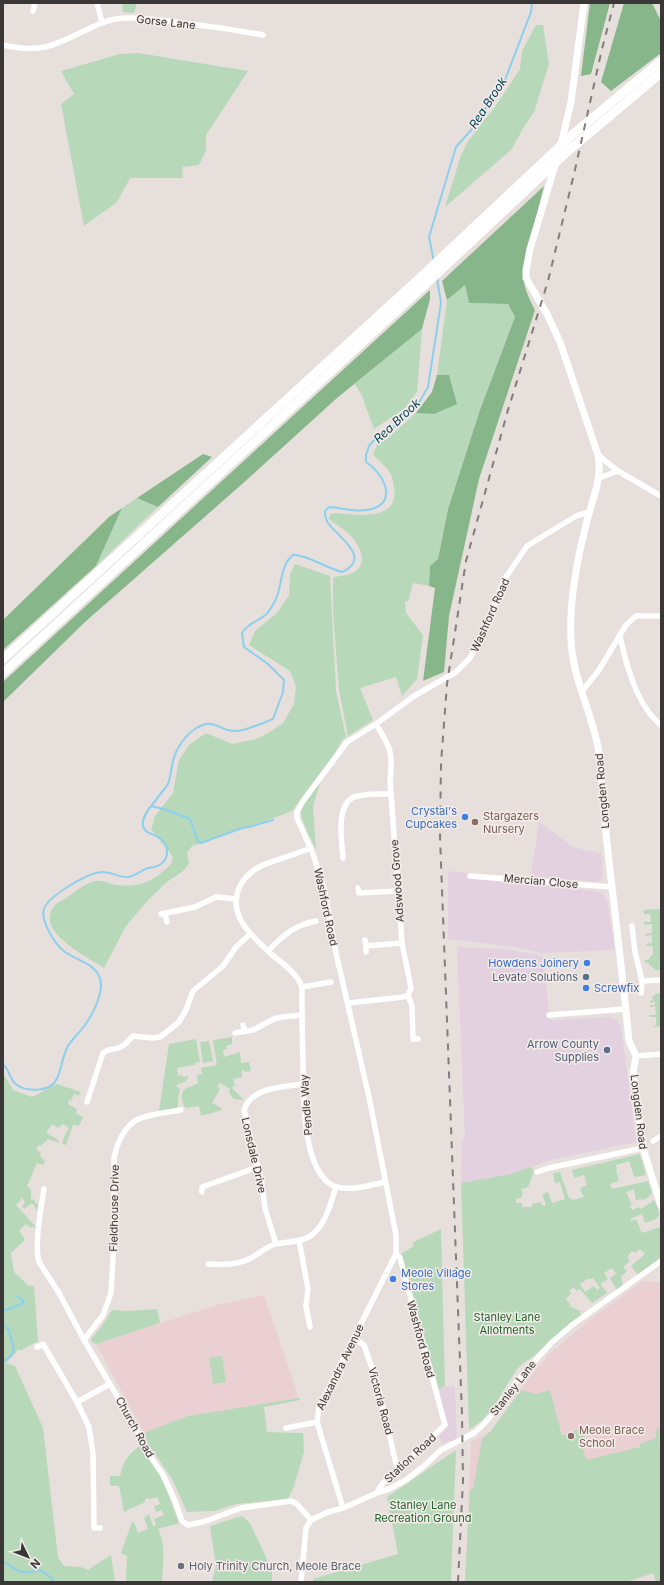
<svg xmlns="http://www.w3.org/2000/svg" width="664" height="1585" font-family="Inter,sans-serif">
<rect width="100%" height="100%" fill="#e7dfdc"/>
<!-- industrial -->
<g fill="#e4d1e0">
<path d="M539 822 573 847 602 854 603 877 598 882 531 876Z"/>
<path d="M448 871 467 873V878L596 891 603 894 607 900 615 950 542 953 514 947 448 939Z"/>
<path d="M457 947 513 950 543 956 550 1020 613 1017 621 1025 636 1142 551 1160 511 1174 461 1183 462 1141 465 1137Z"/>
<path d="M455 1386 457 1444 452 1447 450 1440 444 1444 438 1436 447 1427 439 1389 445 1387Z"/>
</g>
<!-- education -->
<g fill="#ead0d3">
<path d="M643 1281 661 1282V1571L626 1582H465L471 1442 491 1431 526 1382 549 1354 588 1321Z"/>
<path d="M264 1295 299 1398 188 1416 144 1433 96 1344 217 1305Z"/>
</g>
<!-- green -->
<g fill="#b7d9b9" fill-rule="evenodd">
<path d="M122 3H137L134 13 123 12Z"/>
<path d="M536 25H543L549 64 534 112 522 130 512 149 445 207 461 155 468 141 495 107 520 69 522 51Z"/>
<path d="M138 53 248 71 206 135V151L199 165 182 167 183 178H130L117 202 84 226 61 104 74 94 61 71 120 54Z"/>
<path d="M465 284 469 303 508 304 515 317 480 410 448 509 438 559 430 566 429 586 413 583 408 602 405 601 406 613 423 635 417 679 402 696 396 677 360 688 373 720 348 736 339 690 333 612V577C339 576 347 576 352 573 369 565 361 548 352 537 346 530 336 525 329 519L330 514 336 513C357 515 400 522 394 487 393 483 393 478 391 475 387 466 378 461 373 454L377 445 387 439 416 413 434 414 449 375H437L447 300Z"/>
<path d="M422 329 417 392 404 409 374 429 362 396 355 384Z"/>
<path d="M137 498 158 507 96 566 122 508Z"/>
<path d="M295 564 330 576 336 691 346 737 342 740 335 753 292 811 277 817 192 846 187 853 189 863 183 871 167 882 149 899 126 926 104 968C87 957 31 930 56 904 58 902 63 900 66 898 75 892 85 883 95 881 103 880 109 884 116 885 140 888 154 881 171 864L173 857 151 829 155 816 173 793 179 760 189 745 206 733 232 744 256 739 270 732 283 723 294 704 296 687 290 671 249 645 255 631 277 613 289 595 290 574Z"/>
<path d="M321 780 313 806 316 850C312 839 299 819 301 809 304 798 315 788 321 780Z"/>
<path d="M661 909V966H659L660 970H656L649 965V963H646L645 960 650 959V956L653 955V946H646V944L652 943V935L646 936 645 934 652 933V924L644 925V922H651L650 914H644V910Z"/>
<path d="M661 993V1026L652 1027 656 1025V1017H650V1015H656L655 1006 650 1007V1005H655V1002L650 1003V1001L653 1000 652 997 656 994Z"/>
<path d="M232 1037V1044L226 1046 227 1049 223 1050 224 1057 240 1052 241 1063 249 1062 251 1071 245 1072 244 1070H242V1077L233 1079 235 1086 231 1087 244 1100 234 1099 229 1093 230 1089 220 1083 217 1087 220 1089 212 1103 221 1108 222 1110 201 1116 199 1106 186 1108C182 1104 179 1094 185 1089 189 1086 194 1086 198 1083L197 1075 202 1074 201 1068 217 1065 213 1040Z"/>
<path d="M196 1039 200 1062 195 1063V1065L177 1068 178 1076 182 1075 183 1077 189 1076 185 1082 176 1085 180 1090C177 1096 180 1104 176 1110L159 1111 169 1044Z"/>
<path d="M209 1041 213 1061 203 1063 200 1042Z"/>
<path d="M3 1073 13 1090 32 1097 57 1084 81 1092 79 1096 74 1094 71 1101 69 1100 68 1104 77 1109 76 1113 83 1117 79 1126 73 1125 66 1145 62 1144 64 1137 69 1128 63 1124 58 1128 52 1124 46 1133 57 1139 59 1143 48 1139 41 1146 39 1145 36 1149 41 1153 40 1156 45 1161 43 1165 37 1163 27 1186 31 1189V1199L35 1201V1203L38 1204 37 1210 32 1203 24 1209 22 1206 25 1203 22 1197 20 1201 16 1205 37 1228V1230L33 1226 31 1228 26 1224 19 1230 25 1240 11 1253 14 1272 29 1286H34L38 1341 22 1350H18L6 1363 15 1366 43 1428 58 1557 64 1566 81 1567 88 1570 111 1555 115 1582H3Z"/>
<path d="M640 1154 646 1175 636 1177 634 1176 629 1161 616 1165 617 1169 616 1170 619 1181 610 1184 612 1189 648 1181 652 1193 649 1197 643 1200 640 1199 636 1200 634 1189 626 1192 632 1205H630L632 1210 640 1207 641 1209 654 1200 658 1207 659 1216 654 1220 645 1223 642 1214 630 1219 631 1221 636 1219 642 1233 660 1227 661 1235 660 1259 638 1275 631 1266 645 1254 640 1249 635 1253 632 1251 627 1257 630 1261 623 1267 627 1271 621 1277 623 1285 617 1290 610 1278 616 1274 612 1268 604 1273 608 1279 600 1284 607 1293 592 1303 580 1289 577 1291 573 1287 569 1291 571 1293 566 1299 570 1304 569 1306 580 1311 581 1316C565 1327 551 1341 536 1354 531 1359 524 1362 519 1367 503 1387 493 1418 469 1429L461 1183 511 1174 531 1167 534 1172 528 1187 521 1189 523 1193 521 1198 516 1199V1203H522V1207H532V1204L541 1202 542 1206 546 1205 542 1194 548 1192 552 1203 565 1199 560 1182 555 1183 553 1173 560 1172 569 1198H571L572 1200 584 1197 580 1189 582 1187 587 1185 584 1175 574 1178 572 1170ZM589 1278 590 1279 593 1278 600 1288 597 1290 594 1286 585 1292 580 1284Z"/>
<path d="M441 1229 445 1386 439 1389 401 1254 414 1246 412 1243Z"/>
<path d="M157 1309 160 1323 96 1344 92 1342 91 1339 101 1327 112 1310 128 1311Z"/>
<path d="M222 1356 226 1382 213 1384 209 1358Z"/>
<path d="M521 1390 536 1394 550 1390 562 1436 583 1428 585 1439 581 1441 586 1460 640 1447V1444L656 1438 657 1428 659 1427 661 1467V1582H656L653 1573 626 1582H465L470 1490 473 1489 482 1439 491 1431Z"/>
<path d="M299 1398 300 1400 264 1407 267 1432 303 1433 304 1452 293 1489 288 1499 237 1504 214 1511 187 1512 172 1479 149 1445 144 1433 188 1416Z"/>
<path d="M140 1446 162 1478 179 1523 158 1529C166 1545 163 1564 162 1582H126L127 1556 121 1553 132 1522H134L138 1533 148 1529 144 1518 149 1514 153 1526 156 1525 154 1519 164 1515 162 1510 156 1512 154 1506 160 1504 157 1497 151 1499 146 1498 145 1500V1502L124 1512 119 1486H110V1476H120C123 1462 128 1454 140 1446Z"/>
<path d="M456 1450 451 1582H313V1579L398 1554 387 1497Z"/>
<path d="M242 1516 250 1523 272 1570V1582H212L216 1566 210 1526Z"/>
</g>
<!-- forest -->
<g fill="#86b689">
<path d="M590 3H610L591 74 581 76Z"/>
<path d="M624 3H652L661 21V53L611 91 601 82Z"/>
<path d="M544 186 523 269C523 287 527 294 535 310L479 479 449 616 444 672 423 681 435 588 429 586 430 566 438 559 448 509 480 410 515 317 508 304 469 303 465 285 447 300 442 281Z"/>
<path d="M430 290V299L422 329 337 398 241 485 85 622 3 702V682Z"/>
<path d="M437 375H449L457 404 434 414 416 413 432 392Z"/>
<path d="M203 454 212 457 158 507 137 498Z"/>
<path d="M122 508 96 566 3 650V620L109 517Z"/>
</g>
<g fill="none" stroke-linecap="round" stroke-linejoin="round">
<!-- stream -->
<g stroke="#8cd0ef" stroke-width="2">
<path d="M434 262 429 237 456 147 480 120 487 105 505 80 531 12 532 3"/>
<path d="M151 806 164 809 190 819 198 842 201 843 242 828 249 827 273 820"/>
<path d="M3 1064C10 1070 9 1080 17 1085 27 1092 50 1092 56 1080 62 1070 62 1056 68 1046 73 1038 80 1032 85 1025 93 1014 106 989 99 976 92 962 76 960 65 952 55 945 40 920 44 909 48 896 88 873 101 872 109 871 118 877 127 877 135 877 141 870 148 868 153 867 157 867 161 864 169 858 169 845 161 839 155 834 145 834 143 826 141 817 151 806 156 800 159 795 165 789 168 784 171 777 171 768 173 761 176 748 186 734 198 727 216 718 219 731 235 731 241 732 266 722 273 719L283 692 284 680 268 664 244 647 242 633C247 624 256 622 264 616 269 613 272 606 275 601 283 586 279 566 293 555 306 554 326 568 342 572 373 558 338 537 328 523 326 520 325 516 325 511L329 507C343 508 357 513 372 509 399 501 382 472 366 462V455L369 446 375 439 391 430 417 406 428 387 441 303 437 278"/>
<path d="M3 1311 24 1303 22 1299 17 1296"/>
<path d="M3 1325 9 1330C11 1344 21 1353 3 1361"/>
<path d="M3 1561C21 1573 18 1574 40 1570L52 1578V1582"/>
</g>
<!-- minor -->
<g stroke="#fff" stroke-width="5.5">
<path d="M97 3 102 22"/>
<path d="M33 11 35 3"/>
<path d="M3 45C39 53 52 47 84 31 94 26 104 21 115 19 137 16 160 20 182 23 209 26 236 30 263 35"/>
<path d="M598 455 618 471 661 496"/>
<path d="M599 478 618 471"/>
<path d="M620 636C626 665 637 707 661 725"/>
<path d="M583 690 599 670 626 625 636 616H661"/>
<path d="M376 724C391 748 393 753 390 781L402 943 411 988 408 995 412 1006 413 1039H418"/>
<path d="M311 848C294 855 277 859 261 866 253 870 246 876 241 884 225 914 251 935 271 954 282 963 297 973 302 987 302 1011 302 1034 303 1058 303 1088 301 1172 334 1186 349 1192 370 1185 385 1182"/>
<path d="M343 858C342 843 335 805 354 797 365 793 379 794 391 794"/>
<path d="M470 876 611 887"/>
<path d="M358 888 359 893 398 891"/>
<path d="M161 914 195 907 216 897 236 899"/>
<path d="M165 914 167 922"/>
<path d="M632 926 635 952 642 981 641 993"/>
<path d="M365 940 366 946 402 943"/>
<path d="M366 946V952"/>
<path d="M268 951C283 935 295 925 316 921"/>
<path d="M642 981 661 980"/>
<path d="M302 987 331 982"/>
<path d="M349 1003 403 997 408 995"/>
<path d="M549 1015 626 1009"/>
<path d="M243 1025 245 1031"/>
<path d="M235 1033 253 1030 274 1019 282 1017 302 1015"/>
<path d="M636 1056 661 1054"/>
<path d="M87 1102 103 1053C109 1048 115 1050 121 1047 126 1045 129 1039 133 1036L152 1038 160 1037 179 1022 186 1010 193 991 223 966 236 947 250 934"/>
<path d="M653 1141 661 1136"/>
<path d="M537 1172 549 1168 643 1148"/>
<path d="M44 1189C41 1208 34 1245 39 1262L59 1293 84 1340 137 1430 144 1447 163 1475 175 1501 182 1521 188 1525 203 1522 241 1508 291 1501 297 1504 311 1520"/>
<path d="M202 1192V1187L258 1167"/>
<path d="M299 1240 308 1289 306 1306 310 1327"/>
<path d="M276 1244 265 1208 262 1184 244 1110C251 1087 283 1087 303 1084"/>
<path d="M208 1264C223 1265 237 1265 251 1258 259 1254 266 1247 275 1244 287 1241 303 1243 313 1234 326 1223 331 1202 336 1187"/>
<path d="M354 1338 364 1345 377 1382 397 1468"/>
<path d="M84 1340 103 1315 111 1293 114 1241V1158C117 1144 123 1129 135 1121 143 1115 170 1112 181 1110"/>
<path d="M37 1347 43 1344 77 1402 89 1427 93 1453 94 1528H100"/>
<path d="M77 1402 110 1384"/>
<path d="M286 1428 317 1422"/>
<path d="M379 1492 389 1489 406 1480 425 1465 441 1450 474 1433 482 1426 498 1408 516 1382 551 1343 572 1325 661 1261"/>
<path d="M343 1508 317 1422 319 1407 396 1254V1235L369 1097 336 953 325 892 313 854 297 818V812L303 801 347 742 376 724 414 696 456 672 470 658 484 631 504 580 527 546 576 516 589 512"/>
<path d="M301 1582 306 1528 311 1520 328 1512 343 1508 379 1492 378 1490 383 1483 445 1425 400 1258 396 1254"/>
</g>
<!-- tertiary -->
<g stroke="#fff" stroke-width="7">
<path d="M561 145 571 102 584 3"/>
<path d="M556 162 530 249 526 270V278L547 314 560 342 598 455C603 480 590 505 585 529 576 565 569 602 571 639 572 678 593 714 599 753 603 786 604 819 608 852 615 915 623 978 629 1041L636 1056 633 1073 643 1148 661 1206"/>
</g>
<!-- trunk -->
<g stroke="#fff" stroke-width="9">
<path d="M3 659 424 274 572 135 661 61"/>
<path d="M3 673 426 284 568 151 661 73"/>
</g>
<!-- rail -->
<path stroke="#827d7b" stroke-width="2" stroke-dasharray="7 7" stroke-linecap="butt" d="M458 1582 463 1480 462 1415 440 837 441 763 447 684 466 561 508 410 548 281 574 174 602 49 614 3"/>
</g>
<!-- markers -->
<g fill="#3f7fe0" stroke="#f4ece9" stroke-width="1.5">
<circle cx="465" cy="817" r="4"/>
<circle cx="587" cy="963" r="4"/>
<circle cx="586" cy="988" r="4"/>
<circle cx="393" cy="1279" r="4"/>
</g>
<g fill="#8d6e63" stroke="#f4ece9" stroke-width="1.5">
<circle cx="475" cy="822" r="4"/>
<circle cx="571" cy="1436" r="4"/>
</g>
<g fill="#5c6f8a" stroke="#f4ece9" stroke-width="1.5">
<circle cx="586" cy="977" r="4"/>
<circle cx="607" cy="1050" r="4"/>
</g>
<circle fill="#6b7280" stroke="#f4ece9" stroke-width="1.5" cx="181" cy="1566" r="4"/>
<g text-anchor="middle" stroke-width="3" stroke-linejoin="round" paint-order="stroke">
<!-- street labels -->
<g font-size="11" fill="#3a3736" stroke="#f4ece9">
<text transform="translate(166 22) rotate(6)" y="4">Gorse Lane</text>
<text transform="translate(490 615) rotate(-66)" y="4">Washford Road</text>
<text transform="translate(602 791) rotate(-95)" y="4">Longden Road</text>
<text transform="translate(397 881) rotate(-94)" y="4">Adswood Grove</text>
<text transform="translate(541 881) rotate(5)" y="4">Mercian Close</text>
<text transform="translate(326 907) rotate(78)" y="4">Washford Road</text>
<text transform="translate(306 1105) rotate(-94)" y="4">Pendle Way</text>
<text transform="translate(639 1112) rotate(83)" y="4">Longden Road</text>
<text transform="translate(254 1155) rotate(77)" y="4">Lonsdale Drive</text>
<text transform="translate(114 1208) rotate(-89)" y="4">Fieldhouse Drive</text>
<text transform="translate(421 1339) rotate(75)" y="4">Washford Road</text>
<text transform="translate(340 1367) rotate(-64)" y="4">Alexandra Avenue</text>
<text transform="translate(513 1388) rotate(-52)" y="4">Stanley Lane</text>
<text transform="translate(381 1401) rotate(75)" y="4">Victoria Road</text>
<text transform="translate(135 1427) rotate(61)" y="4">Church Road</text>
<text transform="translate(410 1458) rotate(-43)" y="4">Station Road</text>
</g>
<!-- shop labels -->
<g font-size="11" fill="#366cbe" stroke="#f4ece9" text-anchor="end">
<text x="457" y="815">Crystal's<tspan x="457" dy="13">Cupcakes</tspan></text>
<text x="579" y="967">Howdens Joinery</text>
<text x="594" y="992" text-anchor="start">Screwfix</text>
<text x="401" y="1277" text-anchor="start">Meole Village<tspan x="401" dy="13">Stores</tspan></text>
</g>
<!-- education labels -->
<g font-size="11" fill="#785e54" stroke="#f4ece9" text-anchor="start">
<text x="483" y="820">Stargazers<tspan x="483" dy="13">Nursery</tspan></text>
<text x="579" y="1434">Meole Brace<tspan x="579" dy="13">School</tspan></text>
</g>
<!-- service labels -->
<g font-size="11" fill="#4e5e75" stroke="#f4ece9" text-anchor="end">
<text x="578" y="981">Levate Solutions</text>
<text x="599" y="1048">Arrow County<tspan x="599" dy="13">Supplies</tspan></text>
</g>
<!-- park labels -->
<g font-size="11" fill="#1f632b" stroke="#f4ece9">
<text x="507" y="1321">Stanley Lane<tspan x="507" dy="13">Allotments</tspan></text>
<text x="423" y="1509">Stanley Lane<tspan x="423" dy="13">Recreation Ground</tspan></text>
</g>
<!-- worship labels -->
<g font-size="11" fill="#5b616d" stroke="#f4ece9" text-anchor="start">
<text x="189" y="1570">Holy Trinity Church, Meole Brace</text>
</g>
<!-- water labels -->
<g font-size="12" font-style="italic" fill="#013f54" stroke="#f4ece9">
<text transform="translate(488 103) rotate(-57)" y="4">Rea Brook</text>
<text transform="translate(397 421) rotate(-43)" y="4">Rea Brook</text>
</g>
</g>
<!-- border -->
<rect width="664" height="1585" fill="none" stroke="#3a3736" stroke-width="8"/>
<!-- north arrow -->
<g transform="translate(28 1557) rotate(133)" stroke="#f4ece9" stroke-width="3" paint-order="stroke">
<path d="M0-3L7 15L0 10L-7 15Z" fill="#3a3736"/>
<text y="-6" font-size="11" font-weight="bold" text-anchor="middle" fill="#3a3736">N</text>
</g>
</svg>
